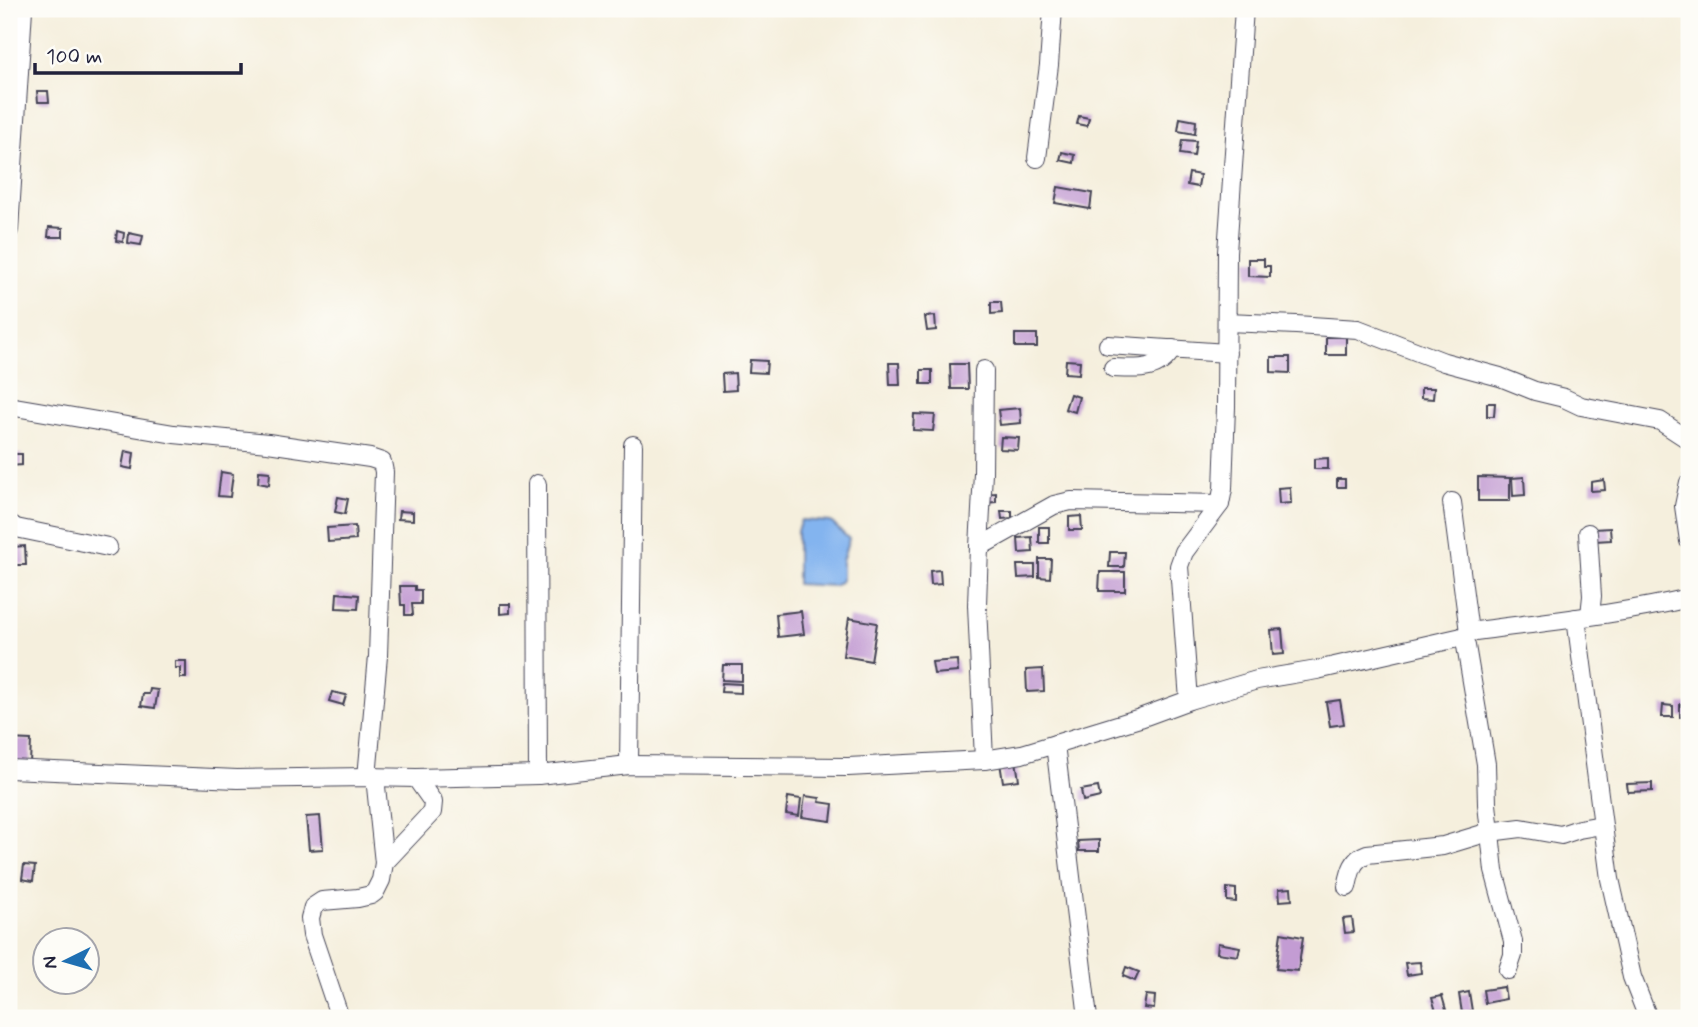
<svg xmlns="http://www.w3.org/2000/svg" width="1698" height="1027" font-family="Mynerve,sans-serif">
<rect width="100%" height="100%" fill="#fdfcf7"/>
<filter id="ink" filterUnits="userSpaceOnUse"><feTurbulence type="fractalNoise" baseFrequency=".0143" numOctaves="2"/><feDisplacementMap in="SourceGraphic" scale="14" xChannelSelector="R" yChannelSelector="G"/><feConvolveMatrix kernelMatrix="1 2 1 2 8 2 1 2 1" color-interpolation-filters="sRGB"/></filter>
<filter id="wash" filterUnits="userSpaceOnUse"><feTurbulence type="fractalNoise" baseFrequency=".00686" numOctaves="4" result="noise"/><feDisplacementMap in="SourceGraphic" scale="28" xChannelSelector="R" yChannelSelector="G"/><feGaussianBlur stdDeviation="1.57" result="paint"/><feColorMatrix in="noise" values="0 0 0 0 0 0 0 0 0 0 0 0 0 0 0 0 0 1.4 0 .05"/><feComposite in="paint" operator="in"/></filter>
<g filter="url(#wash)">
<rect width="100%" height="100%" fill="#f5efdd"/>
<!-- water -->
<path fill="#83b4ef" stroke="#526b95" stroke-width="2" d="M801 520 831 522 849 539 842 561V580L834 586 797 584V531Z"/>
<g id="blocks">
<!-- building -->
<g fill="#c39cd3">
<path d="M37 91H48L49 102H38Z"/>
<path d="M1079 116 1089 118 1087 126 1077 124Z"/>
<path d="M1180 118 1196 121 1195 134 1178 131Z"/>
<path d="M1182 140 1196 141 1194 156 1180 154Z"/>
<path d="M1062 152 1075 155 1074 163 1060 160Z"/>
<path d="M1189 173 1200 175 1198 187 1187 185Z"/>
<path d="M1058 187 1092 193 1090 209 1055 203Z"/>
<path d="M49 227 63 228V237H48Z"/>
<path d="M117 231 124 233 123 242 116 241Z"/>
<path d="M129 233 143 236 141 245 128 243Z"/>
<path d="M1248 259H1264V266H1270V277L1248 276Z"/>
<path d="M991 302H1001L1002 313 991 314Z"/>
<path d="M935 316 936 330 927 331 925 317Z"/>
<rect x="1015" y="334" width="22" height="13"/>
<rect x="1326" y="337" width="20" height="18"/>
<path d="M1271 357H1290V373L1271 372Z"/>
<path d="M750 360 767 361 766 373 749 372Z"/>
<path d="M1066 360 1080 361 1079 374 1065 373Z"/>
<path d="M889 363H899L900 385H890Z"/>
<path d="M950 364H967L968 389H951Z"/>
<rect x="921" y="370" width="11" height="14"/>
<path d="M735 373 736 390 723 391 722 374Z"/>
<path d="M1421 388H1434L1433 399 1421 398Z"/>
<path d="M1070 394 1079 397 1075 412 1065 409Z"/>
<path d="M1487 403H1495L1494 416H1487Z"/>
<path d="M1020 408 1021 423 1000 425 998 410Z"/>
<path d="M914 414 935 415 933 431 913 430Z"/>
<path d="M1001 437 1019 438 1018 450 1000 449Z"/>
<path d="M125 451 134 453 132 469 122 467Z"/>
<path d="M9 454H22V465L9 466Z"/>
<path d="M1328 458V469H1314V459Z"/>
<path d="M259 471 270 472 269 485 258 483Z"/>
<path d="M221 472 233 474 230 497 218 496Z"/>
<rect x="9" y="476" width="4" height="19"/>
<path d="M1478 477 1510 478V501H1478Z"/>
<path d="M1524 477 1525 495 1513 496 1512 478Z"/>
<rect x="1337" y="479" width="8" height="8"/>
<path d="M1604 480 1605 490 1591 491V482Z"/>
<path d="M1290 487 1291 503 1279 504 1278 488Z"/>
<path d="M996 493V502L984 503V494Z"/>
<path d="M338 497 348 499 345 514 335 512Z"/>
<path d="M399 511 413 512V520L398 519Z"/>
<path d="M1001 511H1012V518L1002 519Z"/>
<path d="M1081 516 1082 530H1069V517Z"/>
<path d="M355 526 356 540 328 542 327 528Z"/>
<rect x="1039" y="527" width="10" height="16"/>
<path d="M1610 528 1611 540 1595 541 1594 529Z"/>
<path d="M1032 537 1033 552 1019 553 1018 538Z"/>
<path d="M25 546 26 565H13L12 547Z"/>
<path d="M1110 552H1125L1124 567H1109Z"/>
<path d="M1039 559H1051L1050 578 1039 577Z"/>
<path d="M1017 565H1035V577L1018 578Z"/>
<path d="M940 570 941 584 931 585 930 571Z"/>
<path d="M1100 572H1125V591H1099Z"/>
<path d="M400 586H415V590H421V604H412L413 615H405V605H401Z"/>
<path d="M337 593 359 595 358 609 336 608Z"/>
<path d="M500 604H510V613L500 614Z"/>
<path d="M801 611 804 634 778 637 776 614Z"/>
<path d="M849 618 877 623 871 661 843 656Z"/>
<path d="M1282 629 1284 654 1273 655 1271 630Z"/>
<path d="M957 660 958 672 934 674 932 662Z"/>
<path d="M175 661H186V678H180V668H175Z"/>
<path d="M723 665H742V681L722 680Z"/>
<path d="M1043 669 1044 691 1027 692 1026 670Z"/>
<path d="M722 683 741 684V693L721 692Z"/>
<path d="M150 689 158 690 155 708 141 706 143 694H149Z"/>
<path d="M332 692 346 695 343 705 329 701Z"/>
<path d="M1340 700 1344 724 1330 726 1326 702Z"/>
<rect x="1680" y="704" width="9" height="13"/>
<path d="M1663 705 1673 706V717H1662Z"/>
<path d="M9 739 31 740 30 764 9 763Z"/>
<path d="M1016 761 1019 780 1003 782 1000 763Z"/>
<path d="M1652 783V791L1628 792 1627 784Z"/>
<path d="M1098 787 1100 797 1083 801 1081 790Z"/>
<path d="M805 796 820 798 819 802 833 804 831 821 802 817Z"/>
<path d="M788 797 801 799 799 816 786 814Z"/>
<path d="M320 816 323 849 309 850 306 817Z"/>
<path d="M1099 840V851H1079L1078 841Z"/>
<path d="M24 865 35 866 33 881 22 879Z"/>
<path d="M1227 888 1236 889V902L1227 901Z"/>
<path d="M1291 888 1292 900 1280 901 1279 889Z"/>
<path d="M1352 918 1354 932 1345 933 1343 919Z"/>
<path d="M1281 933 1303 937 1298 971 1276 969Z"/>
<path d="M1218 943 1240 947 1238 956 1217 953Z"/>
<path d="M1420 962 1421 973 1407 975 1405 963Z"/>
<path d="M1126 967 1139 972 1135 981 1123 976Z"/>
<path d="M1504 987 1506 999 1485 1003 1483 990Z"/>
<path d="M1469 992 1472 1011 1462 1013 1459 994Z"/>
<path d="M1146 995 1155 996 1154 1009 1144 1008Z"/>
<path d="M1442 996 1448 1017 1438 1018 1432 998Z"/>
</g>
</g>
</g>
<g filter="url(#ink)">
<use href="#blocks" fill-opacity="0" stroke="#424153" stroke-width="2"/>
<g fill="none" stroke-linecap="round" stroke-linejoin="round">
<defs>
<g id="minor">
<path d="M1037 158 1049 65 1053 9"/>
<path d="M9 230 23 9"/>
<path d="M1227 322 1296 325 1358 329 1444 362 1500 377 1535 391 1564 398 1581 406 1660 421 1689 440"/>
<path d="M1108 345 1227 353"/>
<path d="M1113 368C1137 369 1159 372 1172 349"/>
<path d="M9 406 174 434 268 443 370 458 382 462 384 472 378 656 367 777"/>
<path d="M1689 482 1684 506 1689 541"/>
<path d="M537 484 538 775"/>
<path d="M1452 502 1469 632"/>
<path d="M9 523 16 528 108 547"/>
<path d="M1588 533 1592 596 1590 615"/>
<path d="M979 547 1054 505 1071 501 1220 504"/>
<path d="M1576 618 1610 879 1632 977 1648 1018"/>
<path d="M1462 637 1466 646 1486 764 1487 804 1494 871 1513 941V955L1508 970"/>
<path d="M1189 700 1179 566 1184 552 1220 504 1223 489 1226 407 1227 252 1244 9"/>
<path d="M1055 744 1140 718 1189 700 1257 680 1317 670 1462 637 1469 632C1542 622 1617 615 1689 598"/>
<path d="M984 760 977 605 979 547 983 473 984 370"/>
<path d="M629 765 633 445"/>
<path d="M9 769 237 779 367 777 416 778 538 775 629 765 848 767 984 760 1022 754 1055 744 1088 1018"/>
<path d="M375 777 384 863"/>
<path d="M1347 887C1350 873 1352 859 1367 854L1443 846 1489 832 1521 828 1561 835 1579 829 1602 825"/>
<path d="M340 1018 312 935 310 918 313 907 322 901 358 898 371 895 375 892 381 880 384 863 432 812 433 802 416 778"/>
</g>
</defs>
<!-- minor casing -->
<use href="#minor" stroke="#424153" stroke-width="20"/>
<!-- minor -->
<use href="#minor" stroke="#fff" stroke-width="18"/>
</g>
</g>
<!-- margin -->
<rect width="1698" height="1027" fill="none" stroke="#fdfcf7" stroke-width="35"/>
<!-- north arrow -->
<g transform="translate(66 961) rotate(265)"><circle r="33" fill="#fdfcf7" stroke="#a5a5ac" stroke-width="2"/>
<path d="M0-5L12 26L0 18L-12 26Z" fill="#1f6fb2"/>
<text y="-10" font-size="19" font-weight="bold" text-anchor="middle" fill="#22223b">N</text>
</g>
<!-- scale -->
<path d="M35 63v10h206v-10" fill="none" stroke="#22223b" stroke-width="3.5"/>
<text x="46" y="63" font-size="21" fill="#22223b" stroke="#fdfcf7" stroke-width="5" paint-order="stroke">100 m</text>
</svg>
